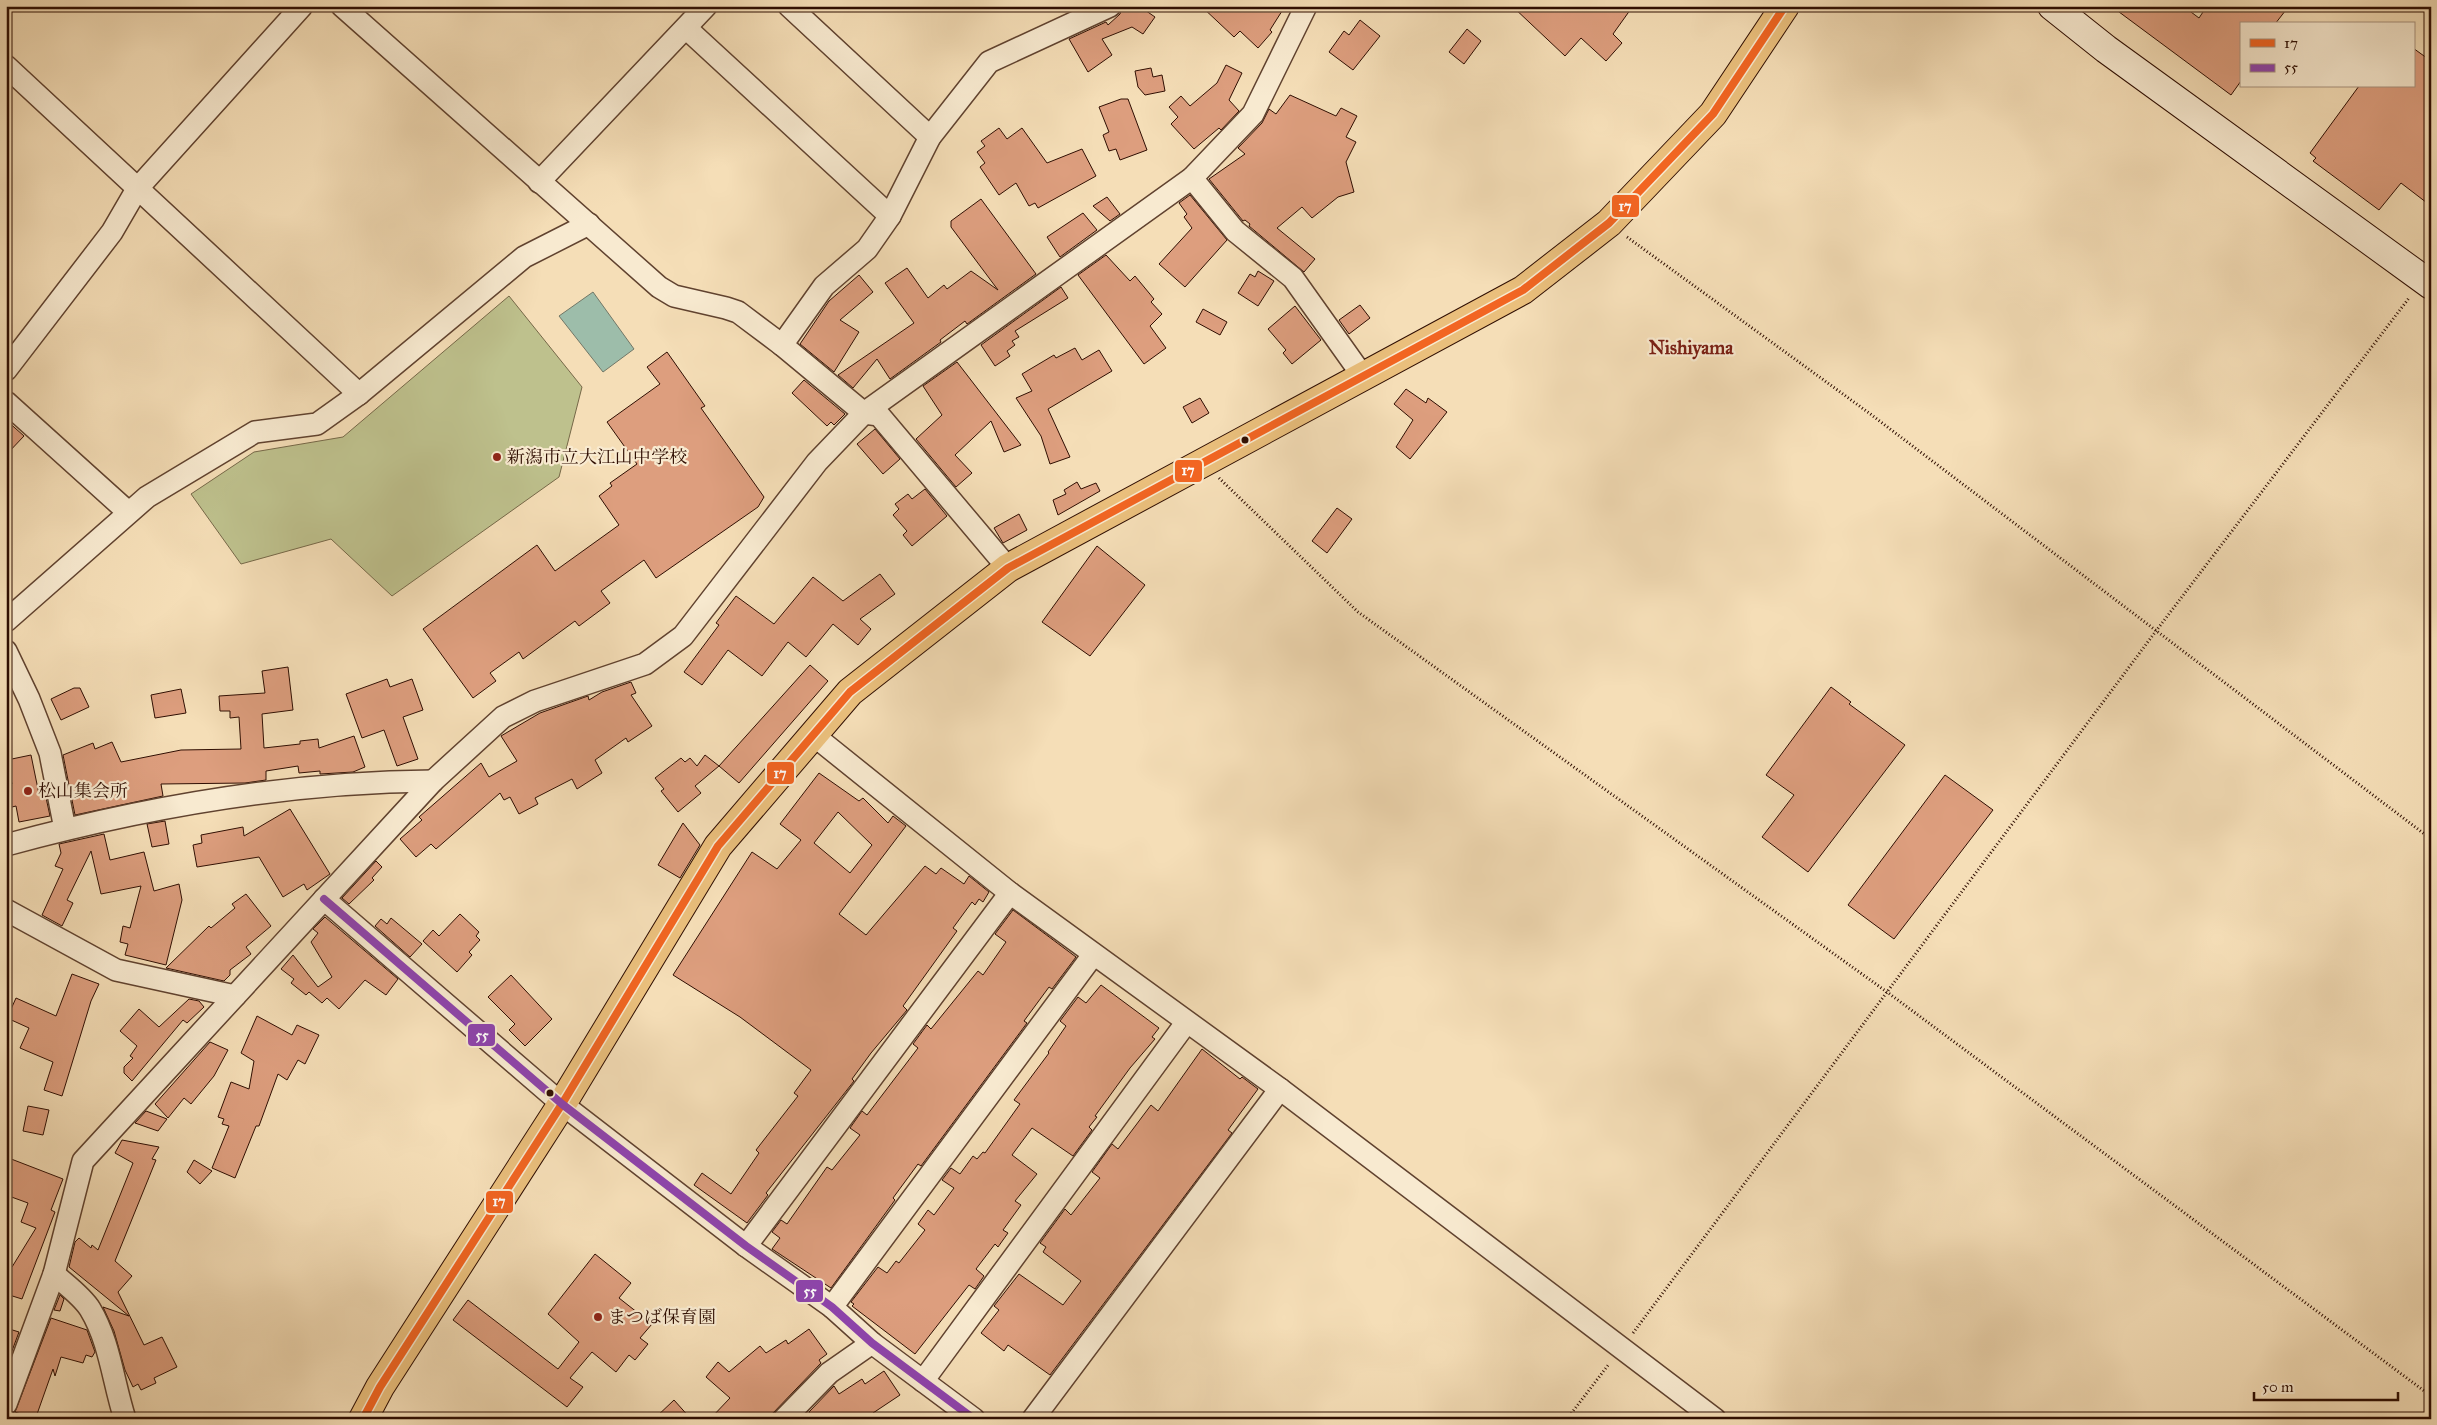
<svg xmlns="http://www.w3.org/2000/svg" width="2437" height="1425" font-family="'IM FELL Great Primer','Noto Serif JP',serif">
<rect width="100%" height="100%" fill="#f5deb7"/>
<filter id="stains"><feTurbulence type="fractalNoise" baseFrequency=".004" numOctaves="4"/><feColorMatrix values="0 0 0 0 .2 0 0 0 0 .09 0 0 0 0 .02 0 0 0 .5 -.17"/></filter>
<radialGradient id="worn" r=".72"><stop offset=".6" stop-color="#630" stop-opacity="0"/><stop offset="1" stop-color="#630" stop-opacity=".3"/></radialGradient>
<!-- green -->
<path fill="#bec18d" stroke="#766848" d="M509 296 582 387 559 477 392 596 331 539 241 564 191 494 254 452 343 437Z"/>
<!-- water -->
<path fill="#9dbdaa" stroke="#717767" d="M593 292 634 349 603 372 559 316Z"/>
<!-- building -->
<g fill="#dd9e7e" stroke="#2f0e02" fill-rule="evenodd">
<path d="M1122 6H1139L1155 17 1143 34 1132 27 1102 39 1112 55 1088 72 1069 39 1106 22 1108 25 1120 14Z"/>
<path d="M1201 6H1274L1282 11 1270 30 1272 32 1258 48 1240 31 1234 37Z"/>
<path d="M1512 6H1633L1613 34 1622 43 1606 61 1581 38 1565 56Z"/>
<path d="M2111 6H2183L2199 18 2207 6H2289L2275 24H2241V81L2231 95Z"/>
<path d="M1360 20 1380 36 1353 70 1329 52 1344 31 1349 35Z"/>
<path d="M1467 29 1481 41 1464 64 1449 52Z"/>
<path d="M2413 48 2431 61V206L2401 183 2379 210 2313 161 2316 158 2310 153 2359 86H2413Z"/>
<path d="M1226 65 1242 73 1229 100 1239 111 1221 130 1219 128 1194 149 1171 124 1178 117 1169 107 1181 96 1190 106 1217 83Z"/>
<path d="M1151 68 1153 77 1162 75 1165 91 1145 95 1138 87 1135 71Z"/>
<path d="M1290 95 1336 116 1341 108 1357 116 1346 137 1356 142 1346 162 1354 192 1338 197 1312 218 1302 207 1277 228 1315 259 1304 272 1249 226 1250 224 1245 220 1243 221 1209 179 1245 154 1238 148 1262 123 1269 109 1276 114Z"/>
<path d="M1121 99H1128L1147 150 1120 160 1116 149 1109 151 1103 135 1109 132 1099 107Z"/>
<path d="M999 128 1007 139 1022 128 1047 163 1082 149 1096 176 1038 208 1035 203 1029 206 1016 183 999 195 980 167 985 163 977 152 985 146 981 141Z"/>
<path d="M1190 195 1227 240 1185 287 1159 264 1192 228 1184 217 1187 214 1179 203Z"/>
<path d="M1107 197 1120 214 1110 221 1093 206Z"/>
<path d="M981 199 1036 274 967 324 965 321 940 340 941 342 890 379 877 359 853 388 838 375 914 323 885 283 907 268 928 298 944 285 947 289 971 271 998 290 951 227V221Z"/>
<path d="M1083 213 1097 230 1060 257 1047 237Z"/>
<path d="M1106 255 1130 281 1135 276 1154 299 1151 302 1162 314 1150 326 1166 348 1144 364 1078 275Z"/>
<path d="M1258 271 1274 281 1258 306 1238 293 1250 274 1255 277Z"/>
<path d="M859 275 873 292 840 320 859 332 834 372 800 344 829 301Z"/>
<path d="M1061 287 1068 298 1015 331 1019 337 1012 341 1015 345 1007 351 1010 356 995 366 981 345Z"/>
<path d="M1360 305 1370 318 1349 334 1339 320Z"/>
<path d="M1295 306 1321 340 1292 364 1283 353 1286 350 1268 329Z"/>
<path d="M1203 309 1227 322 1220 335 1196 322Z"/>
<path d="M1075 348 1082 360 1099 350 1112 371 1048 409 1070 457 1050 464 1041 436 1016 398 1032 391 1022 374 1054 355 1056 358Z"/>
<path d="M667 352 705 406 701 408 764 497 758 507 656 578 644 560 601 591 610 603 579 626 575 621 523 659 519 652 490 673 496 681 473 698 423 629 537 545 555 571 619 525 599 496 612 486 610 483 637 464 607 422 660 384 647 367Z"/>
<path d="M957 362 1021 445 1004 452 991 421 955 455 972 473 956 487 916 439 942 415 923 386Z"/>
<path d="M804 380 845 414 834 425 831 422 827 426 792 393Z"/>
<path d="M1406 389 1426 403 1428 398 1447 412 1410 459 1396 447 1413 420 1394 404Z"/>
<path d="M1200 398 1209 413 1192 423 1183 407Z"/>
<path d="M6 420 24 436 6 455Z"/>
<path d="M875 429 900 459 883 474 857 444Z"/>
<path d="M1077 482 1081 489 1096 483 1100 491 1058 515 1053 500 1066 494 1064 490Z"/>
<path d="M925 489 947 516 912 546 903 535 907 531 893 515 899 509 895 504 908 494 912 499Z"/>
<path d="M1337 508 1352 519 1327 553 1312 541Z"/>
<path d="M1019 514 1027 530 1003 543 994 528Z"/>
<path d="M1097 546 1145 585 1090 656 1042 622Z"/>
<path d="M880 574 895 594 860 619 871 629 858 645 833 624 806 657 788 642 762 676 728 650 702 685 684 672 719 625 716 623 736 596 774 624 813 577 843 601Z"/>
<path d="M810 665 828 681 739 783 719 766 695 786 701 793 678 812 661 791 664 789 655 778 681 758 685 762 690 758 697 766 705 755 719 766Z"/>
<path d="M288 667 293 710 262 714 264 748 300 744V741L318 739 319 748 354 736 365 767 353 772 320 774V771L299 773 298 766 266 771V780L245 783 161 784 163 796 75 815 63 755 93 743 95 749 112 742 121 762 181 750 241 749 239 717 230 718V711H220L219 696 265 693 262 671Z"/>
<path d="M387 679 390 687 412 679 423 710 403 717 418 759 397 766 384 730 362 738 346 694Z"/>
<path d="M631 682 636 693 631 695 652 726 628 742 626 738 595 760 602 773 577 789 572 779 535 798 538 804 519 814 510 797 504 800 500 793 436 849 431 844 416 857 400 839 422 820 419 817 481 763 489 777 517 761 501 736 540 713 588 696 589 700 602 692Z"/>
<path d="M1831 687 1851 702 1849 704 1905 745 1808 872 1762 837 1794 795 1766 775Z"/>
<path d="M74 688H80L89 707 61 720 51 699Z"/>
<path d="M181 689 186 713 155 718 151 695Z"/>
<path d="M31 755 39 794 45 793 50 816 19 822 16 806 8 808 6 785 12 784 7 760Z"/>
<path d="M819 773 859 801 863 798 888 823 893 816 906 826 839 914 866 935 925 866 936 874 941 868 964 884 969 876 989 892 983 902 979 899 975 905 972 902 953 928 957 931 903 1006 907 1010 871 1053 852 1079 854 1081 766 1193 768 1195 747 1223 694 1185 702 1173 731 1194 759 1153 756 1150 798 1096 794 1093 811 1070 740 1017 673 975 752 852 777 869 801 840 780 824ZM838 812 872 845 850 873 814 843Z"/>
<path d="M1945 775 1993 810 1894 939 1848 905Z"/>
<path d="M290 809 330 874 307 890 304 884 283 897 259 857 197 867 193 845 202 843 201 835 243 827 244 836Z"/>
<path d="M165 821 169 844 152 847 147 824Z"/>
<path d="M683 823 700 845 680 878 658 865Z"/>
<path d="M104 834 110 860 144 852 154 891 179 884 182 900 166 965 125 955 128 944 120 942 123 926 130 928 141 886 101 894 91 851 67 900 73 903 62 926 42 915 63 869 55 866 61 853 59 844Z"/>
<path d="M376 861 382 867 372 878 374 880 349 904 342 898Z"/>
<path d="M246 894 271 926 246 947 251 954 230 970V975L224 981 166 968 209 926 211 928 235 908 232 904Z"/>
<path d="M1013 910 1076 957 1052 989 1049 987 1024 1021 1027 1023 921 1166 918 1164 893 1198 895 1200 831 1288 772 1249 780 1238 772 1232 781 1220 787 1224 827 1167 832 1170 860 1135 850 1128 862 1111 867 1115 918 1048 913 1044 927 1025 931 1029 978 971 983 975 1006 942 995 934Z"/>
<path d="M460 914 479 932 476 936 480 940 469 952 472 955 457 972 423 941 433 930 439 936Z"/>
<path d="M325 917 398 979 386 995 365 980 339 1009 327 998 322 1003 309 992 306 995 291 983 294 979 281 969 293 955 318 987 332 977 311 942 318 933 313 929Z"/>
<path d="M391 918 422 944 410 957 375 926 381 919 387 924Z"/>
<path d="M72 974 99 984 91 1001 62 1096 44 1090 53 1062 20 1048 29 1028 7 1018 16 998 56 1016Z"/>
<path d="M511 975 552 1019 525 1046 509 1030 515 1024 488 997Z"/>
<path d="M1101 985 1159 1028 1152 1037 1155 1039 1130 1068 1095 1116 1097 1117 1089 1127 1092 1130 1073 1156 1032 1128 1012 1155 1037 1174 1015 1201 1021 1205 1003 1230 1008 1233 998 1247 995 1244 976 1269 984 1276 975 1289 969 1285 915 1354 852 1306 854 1304 851 1302 878 1267 887 1273 896 1261 899 1263 925 1230 918 1224 928 1210 934 1215 954 1188 942 1180 951 1168 960 1174 973 1156 977 1159 983 1152 985 1153 1020 1104 1014 1100 1049 1053 1048 1052 1066 1026 1060 1021 1078 997 1086 1003Z"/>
<path d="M189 999 199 1001 204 1007 187 1023 183 1020 132 1081 124 1073V1067L133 1058 130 1056 137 1046 120 1031 139 1009 159 1027Z"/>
<path d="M257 1016 292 1035 297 1025 319 1035 305 1064 298 1060 287 1080 278 1074 259 1126H256L235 1178 212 1168 229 1126 222 1124 224 1119 218 1117 231 1082 249 1089 254 1061 241 1053Z"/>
<path d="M210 1042 228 1050 214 1076 191 1104 184 1098 168 1118 155 1104Z"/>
<path d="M1202 1049 1240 1079 1242 1077 1258 1089 1228 1130 1232 1133 1050 1375 1008 1345 1004 1351 981 1333 999 1310 994 1306 1019 1274 1063 1305 1081 1281 1043 1252 1046 1247 1040 1243 1065 1209 1071 1215 1100 1178 1092 1172 1112 1144 1118 1149 1151 1105 1158 1111Z"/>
<path d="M28 1106 49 1110 43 1135 23 1131Z"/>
<path d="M146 1111 167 1119 158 1131 135 1123Z"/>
<path d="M122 1140 159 1147 152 1159 156 1160 115 1261 132 1276 118 1292 144 1345 162 1337 177 1367 154 1378 156 1383 141 1390 138 1384 133 1387 125 1370 114 1331 103 1307 129 1316 69 1267 75 1242 79 1238 91 1248 92 1245 98 1250 133 1163 115 1153Z"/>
<path d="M6 1157 63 1179 51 1210 55 1212 22 1299 6 1294V1265L12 1267 36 1228 21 1222 28 1203 6 1195Z"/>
<path d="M194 1160 212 1171 200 1184 187 1172Z"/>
<path d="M595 1254 631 1283 619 1298 652 1324 640 1338 648 1344 635 1360 629 1355 616 1372 592 1352 570 1378 583 1387 567 1407 453 1320 468 1300 558 1369 579 1342 548 1314Z"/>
<path d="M60 1295 64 1299 60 1311 54 1310Z"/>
<path d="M51 1318 87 1330 95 1352 92 1357 86 1355 83 1363 61 1357 55 1376 53 1369 36 1417H29L15 1412Z"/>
<path d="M6 1328 19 1332 6 1367Z"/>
<path d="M809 1329 827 1354 819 1360 821 1363 773 1413 765 1419H710L730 1398 706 1377 718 1362 729 1372 760 1346 766 1353 786 1340 788 1344Z"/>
<path d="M884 1371 900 1395 873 1413 877 1419H813L809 1412 834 1386 839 1394 862 1379 865 1384Z"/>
<path d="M674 1400 691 1419H654Z"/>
</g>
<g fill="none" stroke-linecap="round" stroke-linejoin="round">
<defs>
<g id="street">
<path d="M342 6 659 287 674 296 726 308 738 312 782 345 864 413 879 415 1008 568"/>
<path d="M789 6 930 137"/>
<path d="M686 28 890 216"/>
<path d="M6 66 359 394"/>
<path d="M1192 178 1235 231 1293 278 1362 375"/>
<path d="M539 182 706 6"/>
<path d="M782 345 824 286 867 249 890 216 930 137 989 62 1110 6"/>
<path d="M6 370 112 232 137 189 302 6"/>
<path d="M6 402 128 512"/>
<path d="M6 621 147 497 255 432 317 424 359 394 524 257 589 224"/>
<path d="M6 651 29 699 50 753 65 829"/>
<path d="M812 734 1010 893 1280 1089 1715 1419"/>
<path d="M6 845C145 807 288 782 433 781"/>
<path d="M324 899 562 1104 746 1246 832 1307 872 1343 974 1419"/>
<path d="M6 910 116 970 235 996"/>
<path d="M746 1246 1010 893"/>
<path d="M54 1274C65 1284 82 1296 90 1309 110 1342 113 1382 125 1419"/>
<path d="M832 1307 1093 955"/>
<path d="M923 1381 1186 1023"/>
<path d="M6 1404 54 1274 83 1161 433 781 503 717 535 701 645 664 683 636 817 462 864 413 1192 178 1253 114 1306 6"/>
<path d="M784 1419 829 1373 872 1343"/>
<path d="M1033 1419 1280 1089"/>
</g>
<path id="secondary" d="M2052 6 2106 49 2431 285"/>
<path id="primary" d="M363 1419 380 1387 562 1104 718 846 850 692 1008 568 1523 290 1609 223 1713 114 1785 6"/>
</defs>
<!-- street casing -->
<use href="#street" stroke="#60422f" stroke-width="24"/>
<!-- secondary casing -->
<use href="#secondary" stroke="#2f0e02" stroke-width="30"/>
<!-- primary casing -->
<use href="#primary" stroke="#2f0e02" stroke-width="30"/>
<!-- path -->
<g stroke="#2f0e02" stroke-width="3" stroke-dasharray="1 2.5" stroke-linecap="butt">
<path d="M1627 237 1869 413 2431 839"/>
<path d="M1219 478 1358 612 1887 992 2431 1396"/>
<path d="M1633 1333 2156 631 2409 298"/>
<path d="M1567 1419 1609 1364"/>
</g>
<!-- street -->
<use href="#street" stroke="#f8ead0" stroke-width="21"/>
<!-- secondary -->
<use href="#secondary" stroke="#f8ead0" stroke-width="28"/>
<!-- primary -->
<use href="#primary" stroke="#eabf7c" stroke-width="28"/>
<defs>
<path id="bus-1" d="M363 1419 380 1387 562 1104 718 846 850 692 1008 568 1523 290 1609 223 1713 114 1785 6"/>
<path id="bus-2" d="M324 899 562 1104 746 1246 832 1307 872 1343 974 1419"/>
</defs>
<!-- bus-1 casing -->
<use href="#bus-1" stroke="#f8ead0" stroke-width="11"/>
<!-- bus-2 casing -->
<use href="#bus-2" stroke="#f8ead0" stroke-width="11"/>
<!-- bus-1 -->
<use href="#bus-1" stroke="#f26522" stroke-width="8"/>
<!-- bus-2 -->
<use href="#bus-2" stroke="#8e44ad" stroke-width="8"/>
</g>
<!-- markers -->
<g fill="#2f0e02" stroke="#f8ead0" stroke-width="2">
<circle cx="1245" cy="440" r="4.5"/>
<circle cx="550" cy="1093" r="4.5"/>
</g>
<g fill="#8f2418" stroke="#f8ead0" stroke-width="2">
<circle cx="497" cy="457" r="5"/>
<circle cx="28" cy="791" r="5"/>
<circle cx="598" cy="1317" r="5"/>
</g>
<g text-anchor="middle" stroke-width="4.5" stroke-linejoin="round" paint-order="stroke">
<!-- poi labels -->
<g font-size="18" fill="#2f0e02" stroke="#f8ead0" text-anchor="start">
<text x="507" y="463">新潟市立大江山中学校</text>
<text x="38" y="797">松山集会所</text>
<text x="608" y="1323">まつば保育園</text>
</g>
<!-- neighbourhood labels -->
<g font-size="19" font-weight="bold" fill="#7a1f14" stroke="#f8ead0">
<text x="1691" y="354">Nishiyama</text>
</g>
</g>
<g stroke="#f8ead0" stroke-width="2">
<rect x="1611" y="194" width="29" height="24" rx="5" fill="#f26522"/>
<rect x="1174" y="459" width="29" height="24" rx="5" fill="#f26522"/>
<rect x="766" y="761" width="29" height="24" rx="5" fill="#f26522"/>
<rect x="467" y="1023" width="29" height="24" rx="5" fill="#8e44ad"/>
<rect x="485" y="1190" width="29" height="24" rx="5" fill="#f26522"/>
<rect x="795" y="1279" width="29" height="24" rx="5" fill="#8e44ad"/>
</g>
<g font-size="14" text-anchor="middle" font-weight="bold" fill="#fff">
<text x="1625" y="211">17</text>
<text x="1188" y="475">17</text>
<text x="780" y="778">17</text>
<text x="482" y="1040">55</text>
<text x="499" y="1206">17</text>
<text x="810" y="1296">55</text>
</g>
<!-- margin -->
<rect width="2437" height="1425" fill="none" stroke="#f5deb7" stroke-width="25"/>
<rect x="8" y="8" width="2422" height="1410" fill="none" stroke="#2f0e02" stroke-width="2.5"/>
<rect x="12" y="12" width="2412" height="1400" fill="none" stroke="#2f0e02"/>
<!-- legend -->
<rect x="2240" y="22" width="175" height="65" fill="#f8ead0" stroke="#a8927e"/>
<rect x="2250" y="39" width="25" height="8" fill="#f26522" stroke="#a8927e"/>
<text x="2284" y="48" font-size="15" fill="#2f0e02">17</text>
<rect x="2250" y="64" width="25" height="8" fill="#8e44ad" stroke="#a8927e"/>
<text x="2284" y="72" font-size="15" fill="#2f0e02">55</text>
<!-- scale -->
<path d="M2254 1392v8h144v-8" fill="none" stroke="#2f0e02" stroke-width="2.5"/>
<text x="2262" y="1392" font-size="15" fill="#2f0e02" stroke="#f8ead0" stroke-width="4" paint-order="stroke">50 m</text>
<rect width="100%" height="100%" filter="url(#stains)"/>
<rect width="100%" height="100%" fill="url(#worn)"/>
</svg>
